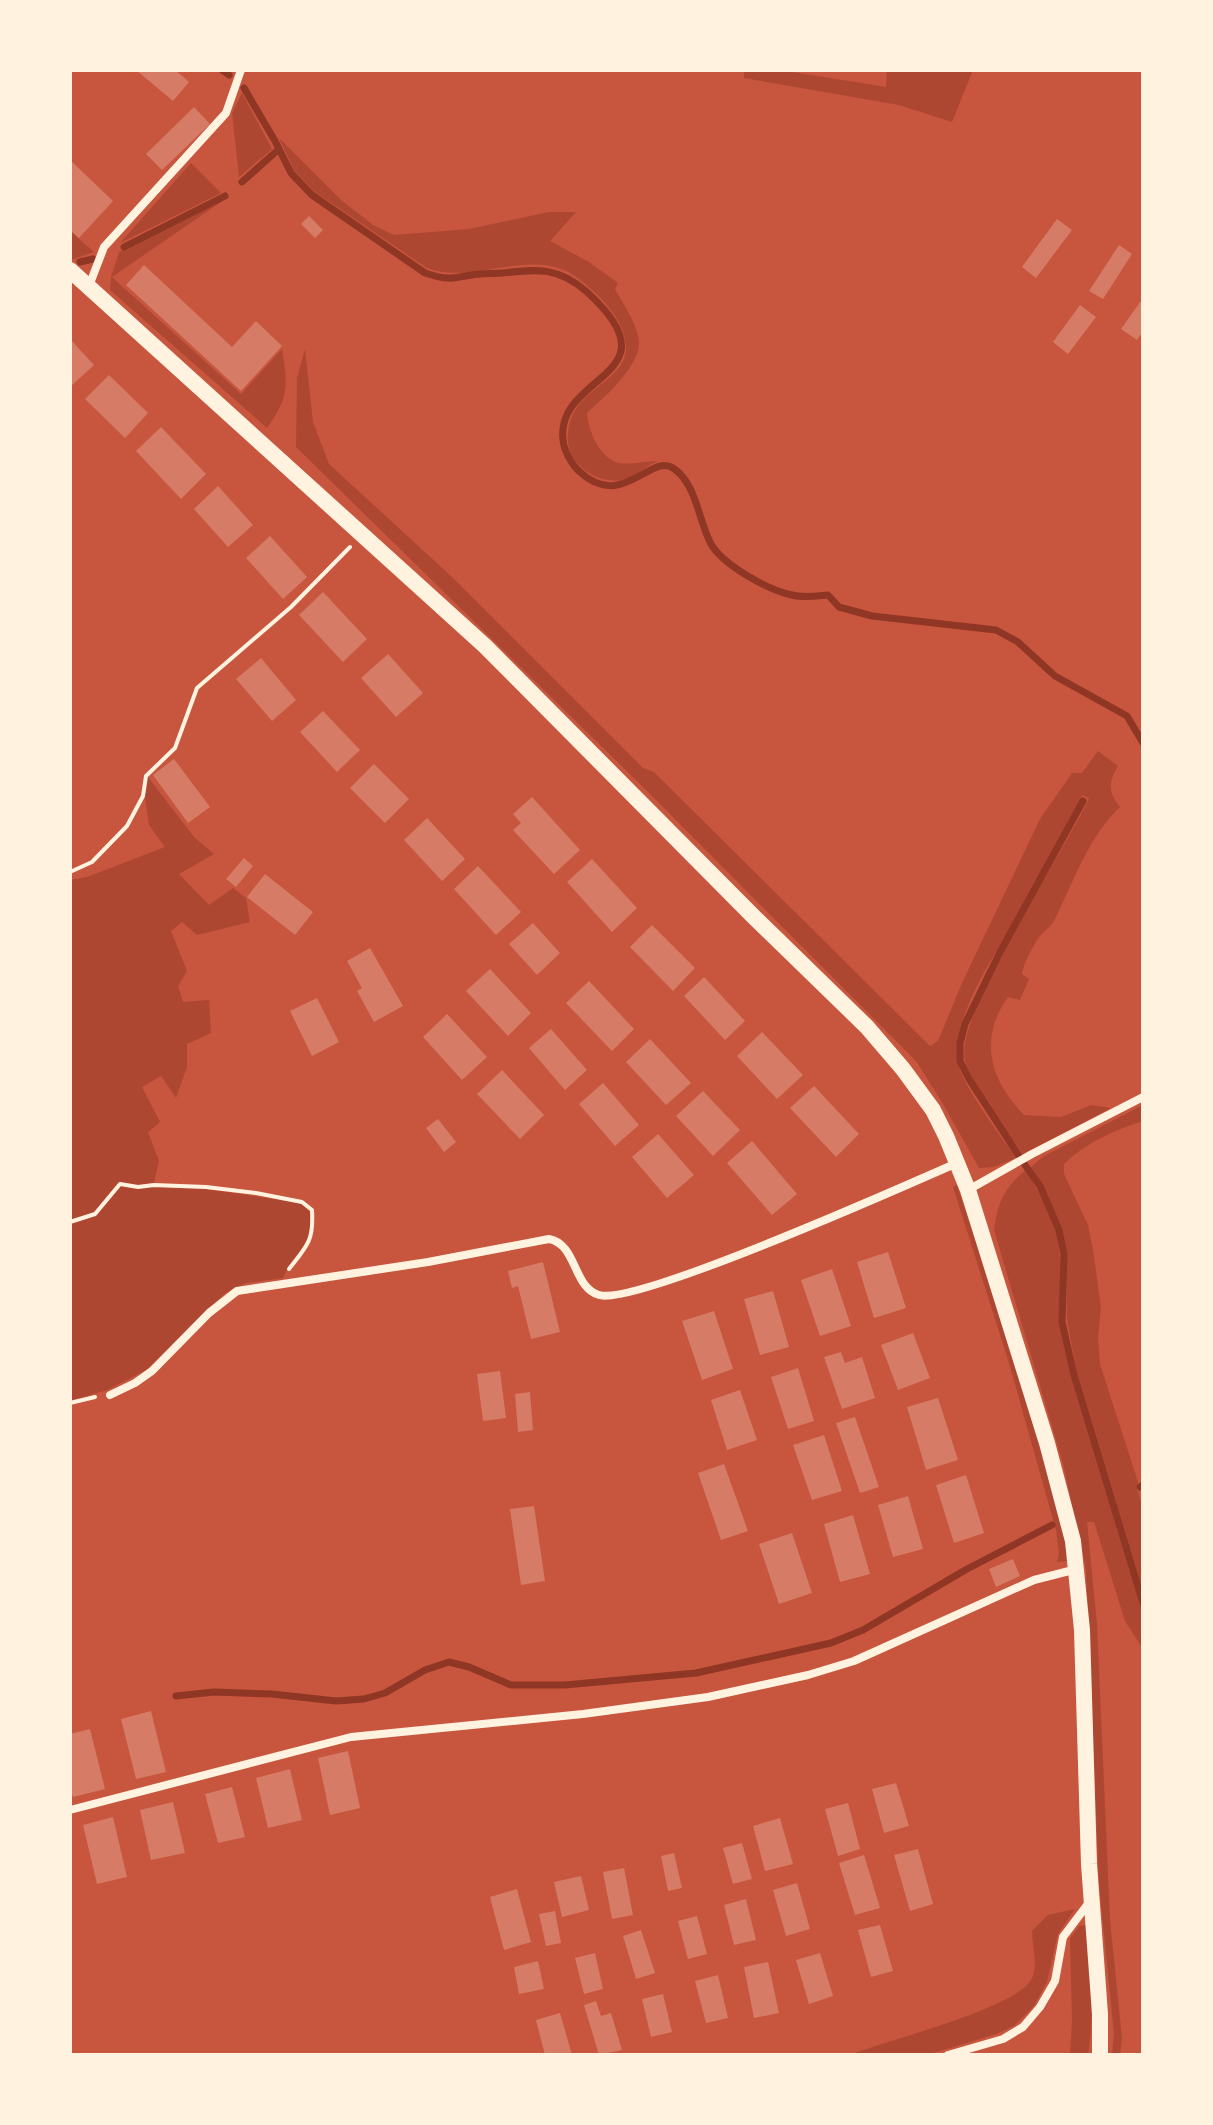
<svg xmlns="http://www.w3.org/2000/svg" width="1213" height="2125" font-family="'Golos Text',sans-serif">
<rect width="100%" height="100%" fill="#c8553d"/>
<!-- green -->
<g fill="#ae4732">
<path d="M744 70H780L886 87 887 70H973L952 122 899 105 744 78Z"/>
<path d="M242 93 272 149 239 177 232 113Z"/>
<path d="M279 138 341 200 373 225 394 235 469 229 549 212H576L550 241 589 262 618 283 615 289C623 304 638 324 639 342 640 367 603 398 587 413 588 430 600 460 620 463 630 465 646 461 658 461 647 465 638 475 627 479 600 487 565 465 568 435 571 387 624 385 626 348 627 321 596 291 575 276 530 246 474 286 427 268L315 192 294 170Z"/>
<path d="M191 163 221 193 120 243Z"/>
<path d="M228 197 112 277 241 394 282 349C288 385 289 398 267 428L110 290 111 277 119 252Z"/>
<path d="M70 231 94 252 71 260Z"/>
<path d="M305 349 313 422 329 464 452 577 643 768 654 772 930 1046 938 1041 962 983 1040 819 1072 773H1082L1098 751 1118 766C1108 783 1108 792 1120 807 1088 837 1073 883 1054 921 1050 928 1042 932 1037 940 1032 949 1023 964 1022 974L1029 979 1020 1000 1008 997C978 1039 990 1080 1024 1115L1061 1117 1091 1105 1111 1108 1023 1154C1009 1134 970 1082 965 1061 953 1015 1066 850 1089 798L1082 795C1066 828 1050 861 1032 893 1007 935 953 1010 957 1058 959 1082 1001 1136 1016 1158L994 1167 979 1168 943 1104 916 1061 646 790 296 447 297 378Z"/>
<path d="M148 777 194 837 214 854 179 874 209 905 233 888 246 898 250 922 197 935 182 922 171 931 187 971 178 986 183 1002 209 1000 211 1033 187 1044V1067L176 1098 161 1076 142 1087 160 1122 148 1132 159 1161 154 1183 138 1185 119 1182 94 1213 70 1220V880L87 877 165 847 149 825 145 797Z"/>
<path d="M1143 1105V1121C1115 1130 1085 1143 1064 1164V1174L1088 1225 1093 1250 1101 1308 1098 1337 1100 1364 1138 1482 1136 1487 1143 1507V1591L1077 1373 1067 1320 1066 1253 1063 1232 1046 1192 1031 1167 1044 1156Z"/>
<path d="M1026 1170 1047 1206 1057 1233 1060 1257V1325L1071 1376 1143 1612V1649L1125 1621 1094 1522H1087L1097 1624 1110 1920 1122 2038 1120 2055H1112L1114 2034 1099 1885 1086 1569 1063 1464 994 1230C997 1204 1005 1186 1026 1170Z"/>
<path d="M957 1185C998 1308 1045 1433 1069 1561L1057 1562 1059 1554 1056 1530 1009 1363 953 1187Z"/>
<path d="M121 1186 206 1189 301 1203 310 1212C313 1250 295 1248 283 1278L246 1283 225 1293 146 1370 107 1390 70 1401V1224L96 1216Z"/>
<path d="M1075 1909 1058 1934 1047 1982 1034 2006 1014 2026 996 2034 927 2055H850C887 2040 1014 2009 1031 1980 1039 1967 1032 1946 1032 1931L1048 1915Z"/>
<path d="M1085 1925C1090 1967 1095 2013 1088 2055H1070L1072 2022 1070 1938 1079 1926Z"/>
</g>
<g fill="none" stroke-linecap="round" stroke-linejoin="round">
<!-- stream -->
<g stroke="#8f3625" stroke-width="7">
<path d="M222 70 229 75"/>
<path d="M244 88 275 141 291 173 312 195 425 273C446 280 451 279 472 275 482 273 492 274 502 273 538 269 559 267 587 292 680 377 555 373 563 440 564 451 572 465 580 472 622 511 651 453 673 468 697 484 698 520 711 544 723 565 768 590 792 595 804 598 816 596 828 595L839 607 872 616 996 630 1018 642 1055 676 1127 716 1143 743"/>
<path d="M242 182 279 149"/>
<path d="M124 247 225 196"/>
<path d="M80 262 93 259"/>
<path d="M1019 1156 969 1079 960 1061V1043L965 1024 999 954 1083 801"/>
<path d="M1025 1165 1040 1186 1059 1230 1064 1254 1062 1322 1074 1375 1143 1603"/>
<path d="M1140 1487 1143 1485"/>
<path d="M176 1696 214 1692 272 1694 336 1701 364 1699 385 1693 425 1670 449 1662 469 1667 511 1685H565L696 1673 831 1643 863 1630 967 1569 1052 1525"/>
</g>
</g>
<!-- building -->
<g fill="#d67c66">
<path d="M136 70H175L189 82 173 101Z"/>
<path d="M194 107 210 124 162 170 146 154Z"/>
<path d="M70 160 113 201 79 238 70 230Z"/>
<path d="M309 216 323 230 315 238 301 224Z"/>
<path d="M1057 219 1072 230 1036 278 1022 267Z"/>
<path d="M1119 245 1132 254 1103 299 1089 291Z"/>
<path d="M144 265 232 347 256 321 282 346 241 391 126 285Z"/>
<path d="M1143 298V331L1137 340 1121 329Z"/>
<path d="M1080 305 1096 317 1068 354 1053 342Z"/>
<path d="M70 339 94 365 70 387Z"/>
<path d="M109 375 148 413 125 438 85 399Z"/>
<path d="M161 427 206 474 181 499 136 451Z"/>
<path d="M218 486 253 525 228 547 194 509Z"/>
<path d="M270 536 307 577 283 599 246 558Z"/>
<path d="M323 592 367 639 343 662 299 615Z"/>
<path d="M388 654 423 693 396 717 361 678Z"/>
<path d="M261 658 296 700 272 721 236 679Z"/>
<path d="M323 711 360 750 337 772 300 732Z"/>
<path d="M174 759 210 807 188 823 153 775Z"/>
<path d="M374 764 409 799 385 823 350 788Z"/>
<path d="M532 797 580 850 554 874 513 830 521 823 513 814Z"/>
<path d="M427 818 465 859 442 881 404 840Z"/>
<path d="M244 858 253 866 236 887 226 879Z"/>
<path d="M592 859 637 908 612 932 567 882Z"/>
<path d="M478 866 521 912 496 935 454 889Z"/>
<path d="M265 874 313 912 295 935 247 897Z"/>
<path d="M533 923 560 953 537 975 509 944Z"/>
<path d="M652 925 695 968 673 991 630 947Z"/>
<path d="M370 948 403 1006 374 1022 357 991 362 988 347 961Z"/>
<path d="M490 969 531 1013 508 1036 466 991Z"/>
<path d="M704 977 745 1021 725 1040 684 996Z"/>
<path d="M589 981 634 1029 612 1051 566 1003Z"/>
<path d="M317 998 339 1042 312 1056 290 1011Z"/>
<path d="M447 1014 487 1057 462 1080 423 1037Z"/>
<path d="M551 1029 587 1070 565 1090 529 1048Z"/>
<path d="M762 1032 803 1075 777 1099 737 1056Z"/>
<path d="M650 1039 691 1083 666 1105 626 1062Z"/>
<path d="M502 1070 544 1115 520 1139 477 1094Z"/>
<path d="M603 1083 639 1125 615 1146 579 1104Z"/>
<path d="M814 1086 859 1134 836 1157 790 1108Z"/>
<path d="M703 1091 740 1130 713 1156 676 1116Z"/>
<path d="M438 1119 456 1142 444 1152 426 1128Z"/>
<path d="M658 1134 694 1175 667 1198 632 1157Z"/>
<path d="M752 1141 797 1194 772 1215 727 1163Z"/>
<path d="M888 1252 906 1308 874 1318 857 1262Z"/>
<path d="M543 1262 560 1332 531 1339 518 1286 512 1288 508 1271Z"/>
<path d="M832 1269 851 1326 820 1336 801 1280Z"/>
<path d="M773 1291 789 1347 760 1355 744 1299Z"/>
<path d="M714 1311 733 1369 702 1380 682 1321Z"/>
<path d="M913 1333 930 1378 898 1390 881 1345Z"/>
<path d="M841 1352 845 1363 862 1357 875 1398 842 1409 824 1357Z"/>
<path d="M798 1368 814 1421 788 1429 771 1377Z"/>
<path d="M500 1371 506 1418 483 1421 477 1374Z"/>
<path d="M740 1390 757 1440 727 1450 711 1400Z"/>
<path d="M530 1392 533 1430 518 1432 515 1394Z"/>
<path d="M938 1398 958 1460 926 1470 907 1407Z"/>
<path d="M855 1417 879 1487 860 1493 836 1423Z"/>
<path d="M824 1435 842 1491 812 1500 793 1445Z"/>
<path d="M724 1464 748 1531 721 1540 698 1473Z"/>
<path d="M966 1475 984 1533 954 1543 936 1485Z"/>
<path d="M908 1496 923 1549 893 1557 878 1505Z"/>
<path d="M534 1506 545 1581 521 1585 510 1509Z"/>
<path d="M853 1515 870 1574 840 1582 824 1524Z"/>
<path d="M792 1533 812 1593 779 1604 759 1544Z"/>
<path d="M1013 1559 1020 1576 996 1587 989 1569Z"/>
<path d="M151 1711 166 1772 136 1779 121 1719Z"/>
<path d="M90 1729 105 1789 73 1797 70 1787V1734Z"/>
<path d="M348 1751 360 1808 330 1815 318 1758Z"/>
<path d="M290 1769 302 1820 268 1828 256 1778Z"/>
<path d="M896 1783 909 1826 884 1833 872 1789Z"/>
<path d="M232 1787 245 1837 218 1843 205 1794Z"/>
<path d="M173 1802 185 1853 151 1860 140 1810Z"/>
<path d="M848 1803 860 1849 838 1856 825 1809Z"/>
<path d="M113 1817 127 1877 97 1884 83 1825Z"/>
<path d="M780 1818 793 1864 765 1871 753 1826Z"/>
<path d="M742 1843 752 1879 733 1884 723 1848Z"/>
<path d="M918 1849 933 1904 910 1911 894 1855Z"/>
<path d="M674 1853 682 1888 668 1891 661 1856Z"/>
<path d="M864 1855 880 1908 855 1915 839 1863Z"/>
<path d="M624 1868 633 1915 612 1919 603 1872Z"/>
<path d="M581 1876 589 1910 562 1917 554 1882Z"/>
<path d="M797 1883 810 1929 786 1936 773 1890Z"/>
<path d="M517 1889 531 1942 504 1950 490 1897Z"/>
<path d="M746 1899 756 1940 734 1945 724 1905Z"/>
<path d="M555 1911 561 1943 546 1946 539 1914Z"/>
<path d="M697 1916 707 1954 688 1959 678 1921Z"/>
<path d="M880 1925 893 1971 871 1977 858 1930Z"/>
<path d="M641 1930 655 1973 636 1979 623 1936Z"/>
<path d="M595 1953 603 1989 584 1994 575 1958Z"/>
<path d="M820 1953 833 1996 809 2004 796 1960Z"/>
<path d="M538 1961 544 1989 519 1994 514 1967Z"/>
<path d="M768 1962 779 2013 754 2018 744 1967Z"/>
<path d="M718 1975 728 2018 706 2023 695 1981Z"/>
<path d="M663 1994 672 2032 651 2037 642 1999Z"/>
<path d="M596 2001 601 2016 611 2013 622 2050 599 2055 584 2005Z"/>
<path d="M560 2013 572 2055H545L536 2020Z"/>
</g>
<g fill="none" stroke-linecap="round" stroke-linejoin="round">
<!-- path -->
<g stroke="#fff3e0" stroke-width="4">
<path d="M70 872 92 862 127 826 143 796 146 776 175 748 197 688 291 607 350 547"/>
<path d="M70 1222 95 1214 120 1184 138 1187 154 1185 206 1187 256 1193 302 1202 312 1210C314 1241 307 1246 289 1269"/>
<path d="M70 1403 95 1397"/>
</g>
<!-- minor -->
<g stroke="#fff3e0" stroke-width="8">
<path d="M89 286 104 247 226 113 241 70"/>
<path d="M968 1190 1032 1154 1143 1097"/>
<path d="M110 1395 135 1383 152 1371 209 1313 237 1291 428 1262 549 1239C577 1244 573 1288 599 1295 635 1306 907 1185 957 1163"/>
<path d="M70 1810 351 1737 583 1714 708 1697 808 1675 854 1661 1034 1580 1077 1569"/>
<path d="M948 2055 1003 2039 1023 2027 1040 2007 1055 1981 1063 1937 1091 1900"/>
</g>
<!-- secondary -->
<path stroke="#fff3e0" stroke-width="16" d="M70 270 485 646 754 917 867 1027 903 1069 933 1110 946 1136 968 1190 1047 1443 1073 1541 1082 1630 1089 1864 1100 2014V2055"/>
</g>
<!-- border -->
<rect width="1213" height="2125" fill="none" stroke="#fff3e0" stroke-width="144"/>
</svg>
